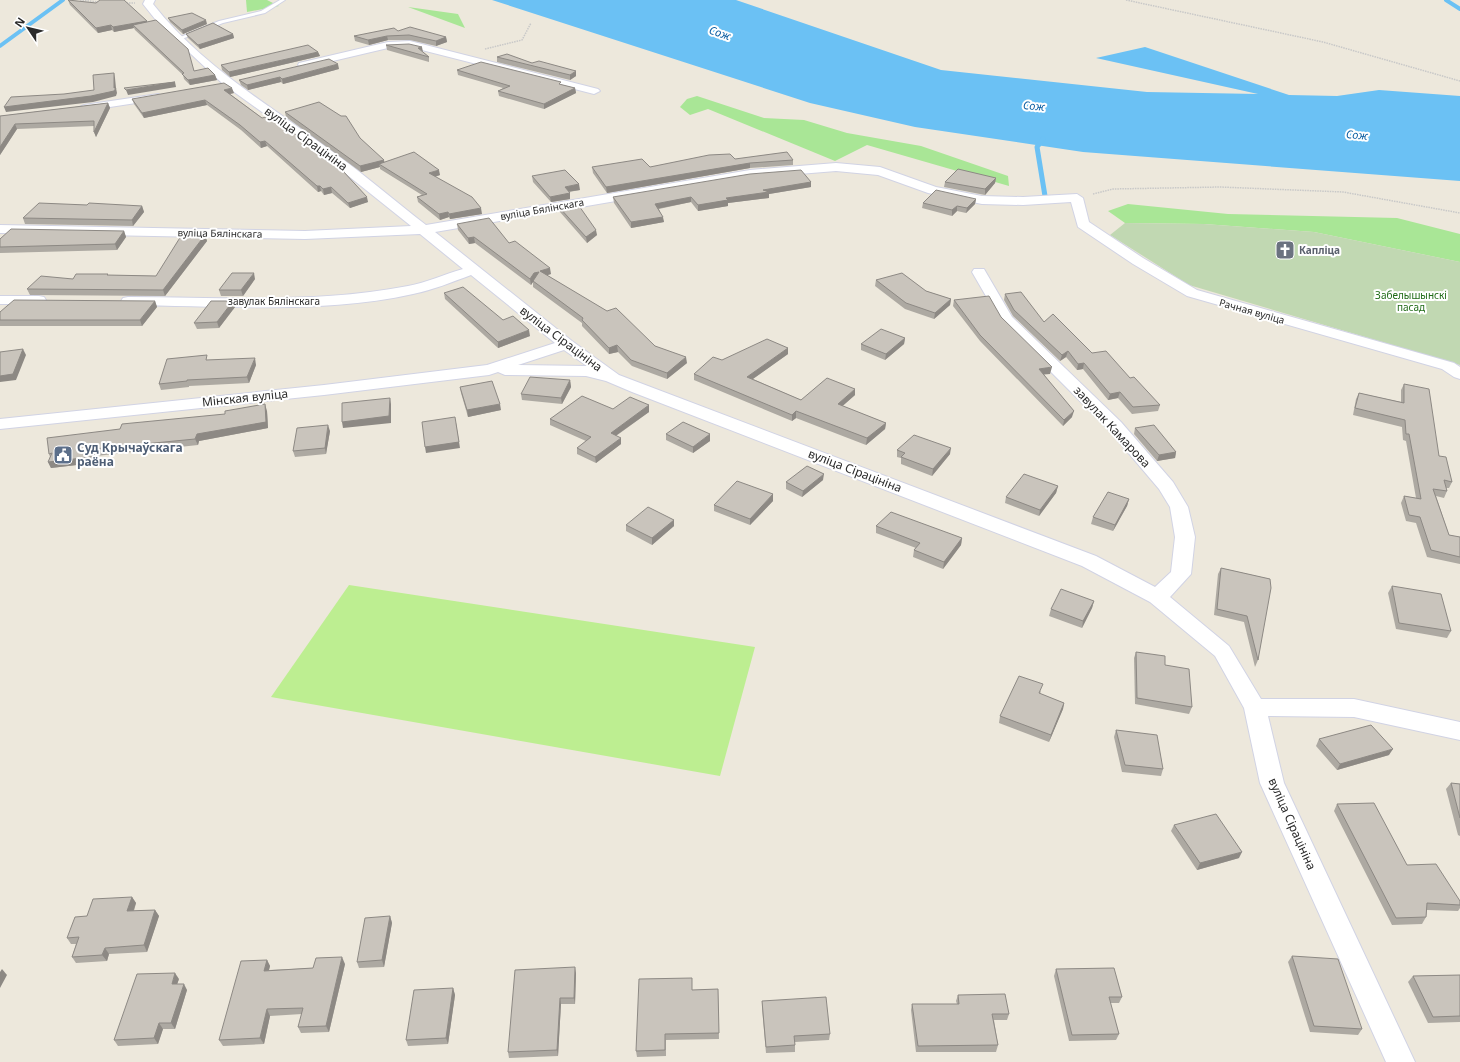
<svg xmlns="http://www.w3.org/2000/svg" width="1460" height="1062" font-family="'Noto Sans',sans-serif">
<rect width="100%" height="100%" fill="#ede8dc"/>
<!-- green -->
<g fill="#a9e696">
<path d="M246 0H267L279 6 247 12Z"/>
<path d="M408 7 458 14 465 28Z"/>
<path d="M697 96 764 118 804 120 847 133 921 146 1008 176 1009 186 867 145 835 161 708 109 690 115 680 107 687 99Z"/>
<path d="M1128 204 1228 214 1397 218 1460 234V262L1314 232 1204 224 1125 223 1108 211Z"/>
</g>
<!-- cemetery -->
<path fill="#c1d8b2" d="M1125 223 1204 224 1314 232 1460 262V365L1189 285 1110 235Z"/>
<!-- pitch -->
<path fill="#bdee91" d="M349 585 755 647 720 776 271 697Z"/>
<!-- water -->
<path fill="#6bc1f4" d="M492 0H736L941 70 1147 92 1258 94 1096 58 1145 47 1289 95 1337 96 1379 90 1460 96V181L1083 152 915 127 810 103Z"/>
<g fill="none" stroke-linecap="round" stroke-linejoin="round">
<!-- stream-far1 -->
<g stroke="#6bc1f4" stroke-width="4">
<path d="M1446 0 1460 9"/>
<path d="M0 46 63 0"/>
</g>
<!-- stream -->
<path stroke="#6bc1f4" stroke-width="5" d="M1043 139 1037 147 1045 196"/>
<defs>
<path id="service" d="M280 0H285L265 13 223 23 182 39 178 38 219 21 261 11Z"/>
<g id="minor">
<path d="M145 0H155L153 4C201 66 271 106 333 152 365 175 395 201 426 225L750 170 836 163 880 167 936 187 982 196 1023 197 1077 194 1083 198 1089 222 1143 258 1197 290 1454 363 1460 367V379L1454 377 1442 369 1187 296 1133 264 1078 227 1071 202 1023 205 982 204 928 193 878 175 836 171 750 178 435 232 572 341 619 375 1096 556 1155 587 1171 572 1175 537 1170 507 1159 489 1109 430 1001 322 972 272 974 269H984L1012 317 1121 422 1173 482 1188 507 1195 537 1191 574 1170 597 1229 646 1261 699H1354L1460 722V740L1354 717 1268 716 1284 783 1415 1062H1386L1260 783 1244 708 1215 656 1150 602 1082 566 632 392 606 381 586 376 505 375 498 372 489 375 324 395 0 429V419L324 385 487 365 555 343 471 275C452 282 433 290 413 294 324 314 220 306 128 305L123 304 121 301 123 298 128 297C221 297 316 304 408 286 426 283 445 274 463 269L420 234 305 239 0 233V225L305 231 411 226 326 158 223 84 159 24 143 4ZM564 350 587 366 518 365Z"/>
<path d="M410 41 598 89 600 91 594 94 410 47 388 48 303 68 298 65 299 63 388 42Z"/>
<path d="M158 94 164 97 162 99 84 111 78 108 84 105Z"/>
<path d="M0 296H39L44 297 46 300 44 303 39 304H0Z"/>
</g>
</defs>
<!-- service casing -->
<use href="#service" stroke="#d1d3e4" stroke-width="2"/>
<!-- minor casing -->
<use href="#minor" stroke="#d1d3e4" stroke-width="2"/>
<!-- path -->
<g stroke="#c8c8c8" stroke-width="1.5" stroke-dasharray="1.5 1" stroke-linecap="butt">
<path d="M80 0 99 2"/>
<path d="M1126 0 1323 42 1460 81"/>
<path d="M124 3H135"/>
<path d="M485 49 522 40 531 23"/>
<path d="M1093 194 1113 189 1220 187 1343 192 1460 213"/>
</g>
<!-- service -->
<use href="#service" fill="#fff" fill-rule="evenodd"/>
<!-- minor -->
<use href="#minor" fill="#fff" fill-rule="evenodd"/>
</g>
<!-- wall -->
<g fill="#ada9a2">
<path d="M68 0 147 22 194 71 215 75 217 80 190 85 184 79 183 75 135 30 134 28 114 32 112 30 98 33 70 5Z"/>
<path d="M168 18 207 24 183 34 170 22Z"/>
<path d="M398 31 446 37 447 42 436 46 410 40H388L369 45 355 41 354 36Z"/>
<path d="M186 34H233L234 38 200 49 188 38Z"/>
<path d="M386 45 423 52 429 57V62L387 50Z"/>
<path d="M318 52 320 56 230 77 222 70 221 65Z"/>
<path d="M497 57 532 63 576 76 570 80 497 62Z"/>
<path d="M339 69 283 84 281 82 248 90 241 85 239 80Z"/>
<path d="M457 70 562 85 575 88 576 93 544 109 499 96 498 91 503 88 458 75Z"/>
<path d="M234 93 230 94 262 118 345 170V173L368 202 350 208 332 193 324 195 321 191 318 192 267 146 261 148 241 130 207 105 144 118 134 104 132 99Z"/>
<path d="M108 103 110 108 96 137 94 132V126L17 129 0 155V116Z"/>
<path d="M285 112 360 138 384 162 440 175 435 177 482 214 450 219 449 217 440 220 418 202 417 197 422 195 380 169V167L361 172 286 117Z"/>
<path d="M735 159 793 160V165L750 168 607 193 593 173 592 167H650Z"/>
<path d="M532 176 580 190 569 192 570 199 551 202 533 182Z"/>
<path d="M996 178 995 183 985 195 944 187 945 182Z"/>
<path d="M811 182V187L769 194V198L728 203V206L698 211 691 202 659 209 664 222 631 228 614 203 613 197Z"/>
<path d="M976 199 975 204 966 213 957 211 952 216 922 208 923 203Z"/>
<path d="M142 206 144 212 133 226 25 224 23 218Z"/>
<path d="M559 207 597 235 587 243 560 212Z"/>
<path d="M457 224 509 243 551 274 547 275 655 346 687 363 667 379 632 366 618 352 609 354 582 326V323L533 287V282L531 285 475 243 469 244 458 230Z"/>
<path d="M124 231 126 237 117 250 0 253V239Z"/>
<path d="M205 235 207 241 165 296 30 295 27 289 73 279 108 275 156 276Z"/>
<path d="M255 279 243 296H221L219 290Z"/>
<path d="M876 280 926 291 951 299 950 305 934 319 905 309 875 286Z"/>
<path d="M444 293 503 320 530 336 498 348 445 299Z"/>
<path d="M1005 294 1044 322 1130 378 1160 405 1158 411 1132 414 1118 398 1108 400 1083 369 1077 370 1066 357 1060 361 1013 316 1004 300Z"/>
<path d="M954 300 1001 317 1050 374H1044L1072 417 1063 426 980 341 953 306Z"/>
<path d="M155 301 157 307 142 326H0V312Z"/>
<path d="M233 301 235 307 219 328 197 329 194 323Z"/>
<path d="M905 338 904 344 885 360 861 350V344Z"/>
<path d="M788 348V354L753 379 801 400 855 395 842 406 886 423 885 429 866 445 796 418 792 421 694 380V374L722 360Z"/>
<path d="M209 360 256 365 249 383 189 386V387L161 390 159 384Z"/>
<path d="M570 380 571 387 562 404 522 400 521 394Z"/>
<path d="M1404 384 1452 482 1449 488H1446L1447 491 1444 498 1436 496 1449 535 1460 537V564L1427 557 1416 523 1406 521 1401 503 1404 496 1416 498 1406 441 1403 440 1402 427 1353 415 1356 399 1359 393 1401 402V390Z"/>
<path d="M460 387 501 410 468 417 461 393Z"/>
<path d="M649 405V412L616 436 621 444 596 463 577 454V448L586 441 550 425V419L613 409Z"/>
<path d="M267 411 268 428 199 441 198 445 96 456 94 463 51 468 48 462 50 457 49 454Z"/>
<path d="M1135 428 1176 452 1175 458 1157 461 1134 434Z"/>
<path d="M330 431 326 454 295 457 293 451Z"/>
<path d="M666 434 710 441 693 453 666 440Z"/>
<path d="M897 450 950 454 932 476 901 464V458L897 457Z"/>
<path d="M823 480 802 497 786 489V482Z"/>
<path d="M1058 486 1056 493 1039 516 1005 503 1006 497Z"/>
<path d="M1129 499 1127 506 1113 531 1091 524 1093 517Z"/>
<path d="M773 501 750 525 714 511V505Z"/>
<path d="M674 520V526L652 545 626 531V525Z"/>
<path d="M876 526 962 538 961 545 943 569 913 557 914 550 916 548 876 533Z"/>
<path d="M1221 568 1270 579 1258 660 1255 667 1244 622 1214 615 1218 574Z"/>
<path d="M1392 586 1451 631 1447 638 1396 629 1388 593Z"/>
<path d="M1094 601 1092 608 1082 628 1049 616 1051 609Z"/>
<path d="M1136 652 1165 665 1192 707 1189 714 1135 704 1134 658Z"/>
<path d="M1041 691 1040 694 1064 703 1063 709 1049 742 999 723 1000 716Z"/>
<path d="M1116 730 1163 769 1161 776 1122 772 1114 737Z"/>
<path d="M1319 739 1389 755 1337 770 1316 746Z"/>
<path d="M1451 783 1460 784V836L1458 835 1446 789Z"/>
<path d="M1337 804 1407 865 1460 901V908L1458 911 1427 910 1426 917 1422 924 1392 925 1334 811Z"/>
<path d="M1174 825 1239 858 1197 870 1171 831Z"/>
<path d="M132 897 136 903 134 911 155 910 159 916 147 952 109 954 107 961 76 963 72 957 76 944H71L67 938 87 916Z"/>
<path d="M390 916 392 923 384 967 359 968 357 962Z"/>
<path d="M1292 956 1362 1029 1358 1035 1310 1032 1288 962Z"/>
<path d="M267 960 270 966 269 970 313 968 345 964 329 1032 301 1033 298 1027 302 1014 270 1016 264 1044 223 1046 219 1040Z"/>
<path d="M1056 969 1122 997 1119 1003H1110L1119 1034 1116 1040 1069 1041 1054 976Z"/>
<path d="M576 973 575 1004H561L558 1056 509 1058 508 1052Z"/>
<path d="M1460 975V1022L1428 1023 1408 982 1413 976Z"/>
<path d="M179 979 177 984 187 990 175 1029H163L158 1044 118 1046 114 1040Z"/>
<path d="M453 988 455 995 448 1044 408 1046 406 1040Z"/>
<path d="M718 989 719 1039 666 1040V1056L637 1057 636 1051 692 990Z"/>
<path d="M958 995 1009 1014 1007 1020H994L998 1045 996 1052H916L911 1010 912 1004H957L956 1001Z"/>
<path d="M762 1001 830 1034 829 1040 795 1042V1052L766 1053 762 1008Z"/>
</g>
<!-- shaded-wall -->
<g fill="#8d8984">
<path d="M206 20 207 24 183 34 182 30Z"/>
<path d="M147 21 148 25H133L134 28 114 32 113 27Z"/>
<path d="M111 25 112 30 98 33 96 28Z"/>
<path d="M233 34 234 38 200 49 198 45Z"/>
<path d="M387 36 388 40 369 45 368 40Z"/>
<path d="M446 37 447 42 436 46V41Z"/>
<path d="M422 47 423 52 418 48Z"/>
<path d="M318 52 320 56 230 77 229 72Z"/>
<path d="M338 64 339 69 283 84 282 79Z"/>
<path d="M576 71V76L570 80V75Z"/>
<path d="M114 73 115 78 116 88 117 93 116 96 93 102 6 112 4 107 114 88Z"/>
<path d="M215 75 217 80 190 85 188 80Z"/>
<path d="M280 77 281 82 248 90 247 85Z"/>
<path d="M175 82 176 87 128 95 126 90Z"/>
<path d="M232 88 234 93 226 95 224 90Z"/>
<path d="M575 88 576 93 544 109V104Z"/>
<path d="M205 100 207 105 144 118 142 113Z"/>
<path d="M108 103 110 108 96 137 94 132Z"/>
<path d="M15 124 17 129 0 155V147Z"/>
<path d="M265 141 267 146 261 148 260 142Z"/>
<path d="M384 160 385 165 379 164 380 167 361 172 360 166Z"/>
<path d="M750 163V168L607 193 606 187Z"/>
<path d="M439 170 440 175 430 178 429 173Z"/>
<path d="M996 178 995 183 985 195V189Z"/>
<path d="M811 182V187L769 194V198L728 203V206L698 211V205L726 198 763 190Z"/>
<path d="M579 184 580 190 566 192 565 187Z"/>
<path d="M317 186H320L321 191 318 192Z"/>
<path d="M331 187 332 193 324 195 323 189Z"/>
<path d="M570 193V199L551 202 550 197Z"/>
<path d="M367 197 368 202 350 208 348 203Z"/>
<path d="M691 197V202L656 209 655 204Z"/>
<path d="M976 199 975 204 966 213 967 208Z"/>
<path d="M142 206 144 212 133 226 132 220Z"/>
<path d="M957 206V211L952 216V210Z"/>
<path d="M481 208 482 214 450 219 449 214Z"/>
<path d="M448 212 449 217 440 220 439 214Z"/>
<path d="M663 217 664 222 631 228V222Z"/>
<path d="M596 230 597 235 587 243 586 237Z"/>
<path d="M124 231 126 237 117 250 115 244Z"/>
<path d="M205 235 207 241 165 296 163 290Z"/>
<path d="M474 237 475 243 469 244 468 238Z"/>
<path d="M550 268 551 274 541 277 540 271Z"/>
<path d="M539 272 535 279 531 285 530 279 534 273Z"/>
<path d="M254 273 255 279 243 296 241 290Z"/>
<path d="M951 299 950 305 934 319 935 313Z"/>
<path d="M155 301 157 307 142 326 140 320Z"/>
<path d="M233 301 235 307 219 328 217 322Z"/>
<path d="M529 330 530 336 498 348V342Z"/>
<path d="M905 338 904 344 885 360 886 354Z"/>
<path d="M617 345 618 352 609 354V348Z"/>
<path d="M788 348V354L747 383V377Z"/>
<path d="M23 349 26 355 16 380 0 382V376Z"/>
<path d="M1068 351 1066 357 1060 361 1062 355Z"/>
<path d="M686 357 687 363 667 379V373Z"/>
<path d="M255 358 256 365 249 383 247 377Z"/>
<path d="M1084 363 1083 369 1077 370 1078 364Z"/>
<path d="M1052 367 1050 374 1038 375 1039 369Z"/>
<path d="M570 380 571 387 562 404 561 398Z"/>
<path d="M855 389V395L837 411 838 404Z"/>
<path d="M1120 392 1118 398 1108 400 1110 394Z"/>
<path d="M390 398 391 404V423L343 428 342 422Z"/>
<path d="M265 404 267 411 268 428 199 441 198 445 195 439 197 434Z"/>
<path d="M500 404 501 410 468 417 467 410Z"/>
<path d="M649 405V412L611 439V433Z"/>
<path d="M796 411V418L792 421V415Z"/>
<path d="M1074 411 1072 417 1063 426 1064 420Z"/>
<path d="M456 423 460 448 426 453 425 447Z"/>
<path d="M886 423 885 429 866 445 867 438Z"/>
<path d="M328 425 330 431 326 454 325 448Z"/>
<path d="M710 434V441L693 453V447Z"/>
<path d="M621 438V444L596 463 595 457Z"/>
<path d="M951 448 950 454 932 476 933 469Z"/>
<path d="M93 449 96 456 94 463 51 468 48 462Z"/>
<path d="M1176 452 1175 458 1157 461 1159 455Z"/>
<path d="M824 474 823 480 802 497 803 491Z"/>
<path d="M1058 486 1056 493 1039 516 1040 510Z"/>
<path d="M773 494V501L750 525V519Z"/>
<path d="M1129 499 1127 506 1113 531 1115 525Z"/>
<path d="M674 520V526L652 545V538Z"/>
<path d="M962 538 961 545 943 569 944 562Z"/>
<path d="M1094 601 1092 608 1082 628 1083 621Z"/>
<path d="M1064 703 1063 709 1049 742 1051 735Z"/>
<path d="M1393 749 1389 755 1337 770 1340 764Z"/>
<path d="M1242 852 1239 858 1197 870 1200 863Z"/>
<path d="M132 897 136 903 131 918 127 911Z"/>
<path d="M155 910 159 916 147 952 144 945Z"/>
<path d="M390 916 392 923 384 967 382 960Z"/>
<path d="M105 948 109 954 107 961 102 955Z"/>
<path d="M342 957 345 964 329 1032 326 1026Z"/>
<path d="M267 960 270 966 267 977 264 971Z"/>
<path d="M575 967 576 973 575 1004 574 998Z"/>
<path d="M2 969 7 975 0 988V972Z"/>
<path d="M175 973 179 979 175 990 172 984Z"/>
<path d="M184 984 187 990 175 1029 171 1023Z"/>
<path d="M453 988 455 995 448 1044 446 1038Z"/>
<path d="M560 998 561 1004 558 1056 557 1050Z"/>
<path d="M267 1009 270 1016 264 1044 260 1038Z"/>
<path d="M159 1023 163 1029 158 1044 154 1038Z"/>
</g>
<!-- building -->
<g fill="#c9c4bc" stroke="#8d8984">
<path d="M68 0 96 3 100 0H124L147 21 113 27 111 25 96 28Z"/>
<path d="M192 13 206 20 182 30 168 18Z"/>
<path d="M156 20 188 49 194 71 208 68 215 75 188 80 182 74 184 73 133 25Z"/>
<path d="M213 23 233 34 198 45 186 34Z"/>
<path d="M410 27 446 37 436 41 409 35 387 36 368 40 354 36 394 28 398 31Z"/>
<path d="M409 44 422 47 418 48 429 57 386 45Z"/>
<path d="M308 45 318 52 229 72 221 65Z"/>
<path d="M507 54 532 63 539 61 576 71 570 75 497 57Z"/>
<path d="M329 59 338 64 282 79 280 77 247 85 239 80Z"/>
<path d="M481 62 561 82 559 84 575 88 544 104 498 91 510 86 457 70Z"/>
<path d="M114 73V88H116L114 91 91 96 4 107 11 97 64 94 94 90 93 75Z"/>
<path d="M175 82 126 90 124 88Z"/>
<path d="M224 83 232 88 224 90 262 118 270 116 345 170 343 171 367 197 348 203 331 187 323 189 320 186H317L265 141 260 142 240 125 205 100 142 113 132 99Z"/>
<path d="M319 102 341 116H346L360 138 384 160 360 166 285 112Z"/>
<path d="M108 103 94 132V121L15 124 0 147V116Z"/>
<path d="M414 152 439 170 429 173 472 197 481 208 449 214 448 212 439 214 417 197 427 194 379 164Z"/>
<path d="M787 152 793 160 750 163 606 187 592 167 642 159 650 167 709 155 730 154 735 159Z"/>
<path d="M958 169 996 178 985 189 945 182Z"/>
<path d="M565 170 579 184 565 187 570 193 550 197 532 176Z"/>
<path d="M801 170 811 182 763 190 769 192 726 198 728 200 698 205 691 197 655 204 663 217 631 222 613 197 750 174Z"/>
<path d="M936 190 976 199 967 208 957 206 952 210 923 203Z"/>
<path d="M39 203 87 205 89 203 142 206 132 220 23 218Z"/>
<path d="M577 203 596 230 586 237 559 207Z"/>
<path d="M489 218 509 243 515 241 550 268 540 271 607 311 616 308 655 346 686 357 667 373 631 360 617 345 609 348 582 320 583 318 533 281 539 272 534 273 530 279 474 237 468 238 457 224Z"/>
<path d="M11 229 124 231 115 244 0 247V239Z"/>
<path d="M205 235 163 290 27 289 41 276 73 279 76 274H108L107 275 156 276 181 236Z"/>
<path d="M232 273H254L241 290H219Z"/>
<path d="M902 273 926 291 951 299 935 313 906 303 876 280Z"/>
<path d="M463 287 503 320 513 316 529 330 498 342 444 293Z"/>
<path d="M1021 292 1044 322 1053 314 1092 353 1106 351 1130 378 1134 377 1160 405 1133 407 1120 392 1110 394 1084 363 1078 364 1068 351 1062 355 1014 310 1005 294Z"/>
<path d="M989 296 1001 317 1052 367 1039 369 1074 411 1064 420 980 335 954 300Z"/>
<path d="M14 300 155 301 140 320H0V312Z"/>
<path d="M211 301H233L217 322 194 323Z"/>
<path d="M881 329 905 338 886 354 861 344Z"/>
<path d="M767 339 788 348 747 377 801 400 827 378 855 389 838 404 886 423 867 438 796 411 792 415 694 374 713 357 722 360Z"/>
<path d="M23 349 13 374 0 376V352Z"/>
<path d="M207 355 206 360 255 358 247 377 187 380V381L159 384 167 359Z"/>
<path d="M530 377 570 380 561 398 521 394Z"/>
<path d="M492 381 500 404 467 410 460 387Z"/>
<path d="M1404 384 1429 389 1439 456 1446 457 1452 482 1444 480 1447 491 1433 489 1449 535 1460 537V557L1431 550 1420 517 1409 515 1404 496 1421 499 1409 434H1406L1405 420 1355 408 1359 393 1404 403Z"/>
<path d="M582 396 613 409 630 397 649 405 611 433 621 438 595 457 577 448 591 437 550 419Z"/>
<path d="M390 398 389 416 342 422V403Z"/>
<path d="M265 404 266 422 197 434 195 439 93 449 91 457 48 462 52 453 49 454 47 438 120 429 122 424 225 414V411Z"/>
<path d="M455 417 459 442 425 447 422 422Z"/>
<path d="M683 422 710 434 693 447 666 434Z"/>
<path d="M328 425 325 448 293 451 297 428Z"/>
<path d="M1154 425 1176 452 1159 455 1135 428Z"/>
<path d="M914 435 951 448 933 469 901 457 905 453 897 450Z"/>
<path d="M807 466 824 474 803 491 786 482Z"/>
<path d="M1024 474 1058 486 1040 510 1006 497Z"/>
<path d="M737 481 773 494 750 519 714 505Z"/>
<path d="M1108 492 1129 499 1115 525 1093 517Z"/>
<path d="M648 507 674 520 652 538 626 525Z"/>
<path d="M891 512 962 538 944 562 914 550 920 543 876 526Z"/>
<path d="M1221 568 1270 579 1271 588 1258 660 1247 616 1217 609Z"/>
<path d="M1392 586 1441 594 1451 631 1399 623Z"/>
<path d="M1061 589 1094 601 1083 621 1051 609Z"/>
<path d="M1136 652 1165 656V665L1189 669 1192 707 1137 698Z"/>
<path d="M1019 676 1043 684 1039 693 1064 703 1051 735 1000 716Z"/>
<path d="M1371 725 1393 749 1340 764 1319 739Z"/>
<path d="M1116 730 1157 735 1163 769 1125 765Z"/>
<path d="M1451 783 1460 784V818Z"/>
<path d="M1374 803 1407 865 1436 864 1460 901V905L1427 903 1426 917 1396 918 1337 804Z"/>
<path d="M1216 814 1242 852 1200 863 1174 825Z"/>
<path d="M132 897 127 911 155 910 144 945 105 948 102 955 72 957 79 937 67 938 75 917 87 916 93 899Z"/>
<path d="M390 916 382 960 357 962 365 918Z"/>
<path d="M1292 956 1338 959 1362 1029 1314 1026Z"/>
<path d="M342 957 326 1026 298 1027 303 1008 267 1009 260 1038 219 1040 241 961 267 960 264 971 313 968 316 958Z"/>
<path d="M575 967 574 998H560L557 1050 508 1052 515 970Z"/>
<path d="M1114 968 1122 997H1109L1119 1034 1072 1035 1056 969Z"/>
<path d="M175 973 172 984H184L171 1023H159L154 1038 114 1040 137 974Z"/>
<path d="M1460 975V1016L1433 1017 1413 976Z"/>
<path d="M692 978V990L718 989 719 1033 665 1034V1050L636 1051 639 979Z"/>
<path d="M453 988 446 1038 406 1040 414 990Z"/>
<path d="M1005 994 1009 1014H992L998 1045 918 1046 912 1004H959L958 995Z"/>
<path d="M826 997 830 1034 794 1036 795 1045 766 1047 762 1001Z"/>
</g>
<!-- icons -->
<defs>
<symbol id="church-square" viewBox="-11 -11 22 22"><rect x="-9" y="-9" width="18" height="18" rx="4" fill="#6b7280" stroke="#fff"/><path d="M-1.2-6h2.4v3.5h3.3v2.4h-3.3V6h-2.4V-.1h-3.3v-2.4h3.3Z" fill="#fff"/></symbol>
<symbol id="civic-square" viewBox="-11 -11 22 22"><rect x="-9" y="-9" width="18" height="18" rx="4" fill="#5c6f8a" stroke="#fff"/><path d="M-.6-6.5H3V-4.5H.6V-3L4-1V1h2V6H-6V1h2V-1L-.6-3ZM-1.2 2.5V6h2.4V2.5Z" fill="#fff"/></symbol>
</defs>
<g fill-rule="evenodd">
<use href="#church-square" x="1274" y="239" width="22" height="22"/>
<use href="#civic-square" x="52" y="444" width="22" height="22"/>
</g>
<g text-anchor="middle" stroke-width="4" stroke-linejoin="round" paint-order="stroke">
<!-- far-street labels -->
<g font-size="10" fill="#2b2b2b" stroke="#fff">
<text transform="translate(542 209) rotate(-10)" y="4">вуліца Бялінскага</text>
<text transform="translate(220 233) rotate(1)" y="4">вуліца Бялінскага</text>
<text x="274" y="305">завулак Бялінскага</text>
<text transform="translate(1252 311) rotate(16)" y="4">Рачная вуліца</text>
</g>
<!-- far-worship labels -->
<g font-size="10" font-weight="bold" fill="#5b616d" stroke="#fff" text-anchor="start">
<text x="1299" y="254">Капліца</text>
</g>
<!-- far-park labels -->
<g font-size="10" fill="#206b17" stroke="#fff">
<text x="1411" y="299">Забелышынскі<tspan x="1411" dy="12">пасад</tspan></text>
</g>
<!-- far-water labels -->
<g font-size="11" font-style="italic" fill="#085ca1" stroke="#fff">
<text transform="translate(720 33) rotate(19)" y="4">Сож</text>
<text transform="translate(1034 106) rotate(5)" y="4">Сож</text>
<text transform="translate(1357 135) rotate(5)" y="4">Сож</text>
</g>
<!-- street labels -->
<g font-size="12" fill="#2b2b2b" stroke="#fff">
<text transform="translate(306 139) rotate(36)" y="4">вуліца Сірацініна</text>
<text transform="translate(561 339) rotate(37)" y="4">вуліца Сірацініна</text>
<text transform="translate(245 398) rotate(-6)" y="4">Мінская вуліца</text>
<text transform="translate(1112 427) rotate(47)" y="4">завулак Камарова</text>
<text transform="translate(855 471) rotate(21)" y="4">вуліца Сірацініна</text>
<text transform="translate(1292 824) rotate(66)" y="4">вуліца Сірацініна</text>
</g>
<!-- service labels -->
<g font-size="12" font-weight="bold" fill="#4e5e75" stroke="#fff" text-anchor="start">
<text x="77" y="452">Суд Крычаўскага<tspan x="77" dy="14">раёна</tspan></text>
</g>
</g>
<!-- north arrow -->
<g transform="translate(28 28) rotate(305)" stroke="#ffffff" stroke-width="3" paint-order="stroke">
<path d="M0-3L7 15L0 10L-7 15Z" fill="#2b2b2b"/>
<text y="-6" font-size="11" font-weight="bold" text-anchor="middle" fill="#2b2b2b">N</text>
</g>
</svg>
